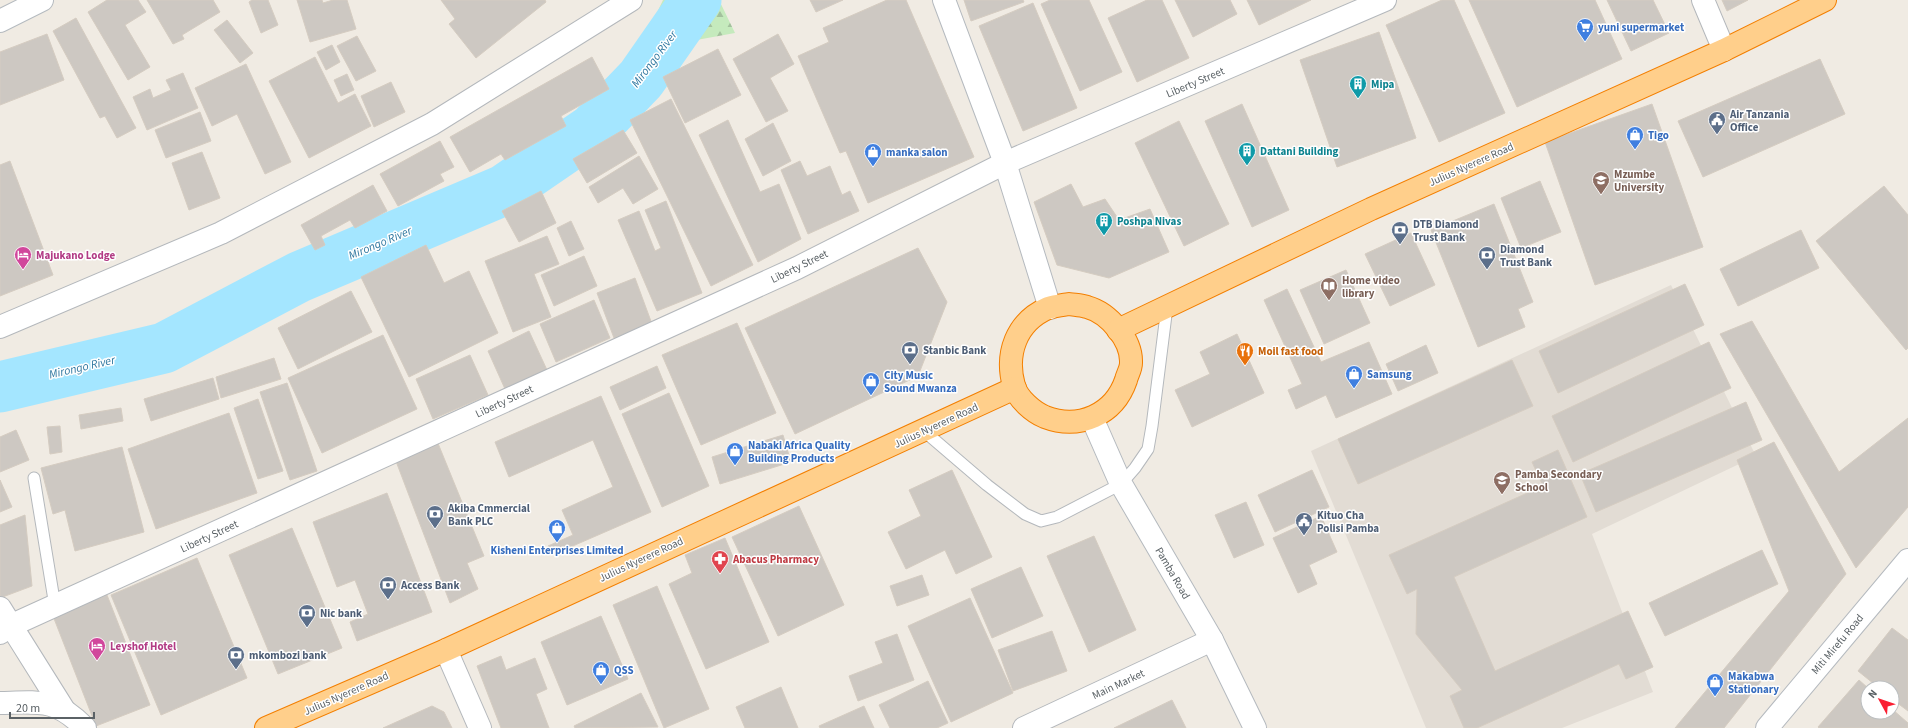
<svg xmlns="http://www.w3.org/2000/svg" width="1908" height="728" font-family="'Source Sans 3',sans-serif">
<defs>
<pattern id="forest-firs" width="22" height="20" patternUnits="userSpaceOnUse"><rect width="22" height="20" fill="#c5eabd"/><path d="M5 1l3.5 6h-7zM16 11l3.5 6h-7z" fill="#a3c19d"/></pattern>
</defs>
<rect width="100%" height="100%" fill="#f0ebe3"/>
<!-- education -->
<path fill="#e2dcd4" d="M1671 285 1756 456 1592 534 1653 692 1562 728H1426L1311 451Z"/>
<!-- forest -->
<path fill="url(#forest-firs)" d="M663 0H719L735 33 680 43 651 81 656 97 630 101 622 66 638 56 646 36Z"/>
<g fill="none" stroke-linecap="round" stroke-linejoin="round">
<!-- river -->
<path stroke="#a4e6ff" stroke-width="51" d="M0 387 164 348 299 277 504 190 593 129 641 79 696 0"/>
</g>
<!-- building -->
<g fill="#cdc8c2" stroke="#d5ccc1">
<path d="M107 0H138L146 12 125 25 150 67 128 80 88 12Z"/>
<path d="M147 0H213L220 12 182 35 184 39 173 44Z"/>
<path d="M252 0H268L278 25 261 33 249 2Z"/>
<path d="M297 0H322L323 3 333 0H347L356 29 310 42Z"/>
<path d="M441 0H545L546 2 476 58 449 24 455 19Z"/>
<path d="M810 0H843L816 12Z"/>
<path d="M887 0H906L974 157 868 203 846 151 840 153 798 56 829 42 823 28Z"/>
<path d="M964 0H1023L1024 2 971 21Z"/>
<path d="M1050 0H1089L1122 72 1080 91 1041 4Z"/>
<path d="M1147 0H1162L1189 58 1137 82 1108 18Z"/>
<path d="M1175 0H1230L1237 14 1193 37Z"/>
<path d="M1247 0H1311L1259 25Z"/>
<path d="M1442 0H1454L1505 113 1439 142 1386 25Z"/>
<path d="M1469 0H1595L1622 59 1517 107Z"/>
<path d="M1607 0H1653L1669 33 1631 51Z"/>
<path d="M1722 0H1748L1727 11Z"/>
<path d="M1033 3 1077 108 1023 131 979 26Z"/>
<path d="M76 18 136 128 117 138 105 116 100 118 53 31Z"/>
<path d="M227 20 253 53 240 63 214 30Z"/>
<path d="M1379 32 1416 138 1337 167 1300 60Z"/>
<path d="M47 34 64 80 0 105V52Z"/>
<path d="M778 34 794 64 770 78 788 111 766 122 733 59Z"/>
<path d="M357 36 376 71 356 81 337 46Z"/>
<path d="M332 45 340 62 326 70 317 52Z"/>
<path d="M718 49 741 95 685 123 663 77Z"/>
<path d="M315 57 338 103 355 94 371 126 309 158 269 81Z"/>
<path d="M592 57 609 89 561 116 566 126 505 160 501 154 470 172 450 137Z"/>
<path d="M1820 59 1845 114 1703 177 1678 121Z"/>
<path d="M246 64 291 162 265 174 237 114 212 126 195 88Z"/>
<path d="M183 73 198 108 147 130 133 97 150 89 153 98 171 90 166 80Z"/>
<path d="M347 74 354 90 341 96 334 80Z"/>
<path d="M391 82 405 112 374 127 361 96Z"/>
<path d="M671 99 753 265 711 286 630 120Z"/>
<path d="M1242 104 1289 210 1252 227 1205 121Z"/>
<path d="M1652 104 1703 247 1595 285 1545 142Z"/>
<path d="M200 112 211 141 166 158 155 130Z"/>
<path d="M728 120 760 192 779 184 801 239 758 262 699 135Z"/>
<path d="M1179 121 1229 224 1184 246 1135 143Z"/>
<path d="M773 123 791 161 763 176 745 139Z"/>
<path d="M623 130 637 153 587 183 573 159Z"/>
<path d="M440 141 454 167 440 174 444 181 398 206 380 174Z"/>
<path d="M202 152 220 198 189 210 172 163Z"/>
<path d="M639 156 658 189 633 204 623 188 598 203 589 187Z"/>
<path d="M10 161 53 275 0 296V165Z"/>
<path d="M800 161 807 176 830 166 842 195 850 191 859 211 808 234 781 170Z"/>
<path d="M1540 181 1561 232 1521 248 1501 198Z"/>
<path d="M1071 184 1083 207 1105 199 1119 220 1150 209 1169 252 1109 278 1057 265 1034 202Z"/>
<path d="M373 185 387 211 355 228 350 220 321 236 325 245 315 250 301 225Z"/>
<path d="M1884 186 1908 215V348L1906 350 1816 241Z"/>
<path d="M541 191 556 223 519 242 502 211Z"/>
<path d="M666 201 702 293 657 311 618 220 639 211 655 251 661 248 645 210Z"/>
<path d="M1494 204 1533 302 1518 309 1525 327 1478 347 1431 230Z"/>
<path d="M571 221 584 249 569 256 557 228Z"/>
<path d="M1801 230 1819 268 1738 306 1720 269Z"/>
<path d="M1411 233 1435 285 1390 306 1365 254Z"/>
<path d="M547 236 559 264 534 274 551 317 513 332 485 261Z"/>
<path d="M426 245 444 283 469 271 498 333 409 377 361 277Z"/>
<path d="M918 248 947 302 918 376 795 434 745 328Z"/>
<path d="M584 256 597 286 554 306 541 275Z"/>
<path d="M1346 270 1370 323 1324 344 1300 290Z"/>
<path d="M635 278 652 324 614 338 597 293Z"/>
<path d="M1685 284 1704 325 1558 393 1539 351Z"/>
<path d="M1287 289 1321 362 1369 342 1392 394 1336 418 1326 395 1296 409 1288 390 1302 384 1264 300Z"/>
<path d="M351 291 372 332 298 369 278 328Z"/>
<path d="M594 300 610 338 556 362 540 324Z"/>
<path d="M1752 321 1839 472 1908 418V507L1856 568 1720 334Z"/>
<path d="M737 323 776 413 701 445 662 355Z"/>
<path d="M529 331 547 370 505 389 488 351Z"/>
<path d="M1237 334 1264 393 1192 427 1175 390 1210 374 1200 352Z"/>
<path d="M383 335 417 409 322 453 288 378Z"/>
<path d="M1709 342 1731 388 1573 462 1552 416Z"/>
<path d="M1426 345 1438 373 1398 391 1386 364Z"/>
<path d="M470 355 488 395 433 419 416 379Z"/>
<path d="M274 358 281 379 221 398 216 377Z"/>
<path d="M1512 360 1533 406 1358 484 1338 439Z"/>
<path d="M657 366 666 388 620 410 610 387Z"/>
<path d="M213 378 219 399 151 421 144 399Z"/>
<path d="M287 383 317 471 290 480 260 392Z"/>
<path d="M669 393 709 486 662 507 622 414Z"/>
<path d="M601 396 651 512 552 555 548 546 573 535 562 510 613 487 593 440 509 477 495 442Z"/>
<path d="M258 399 283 471 258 479 234 408Z"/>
<path d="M1746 402 1762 440 1596 512 1580 474Z"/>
<path d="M121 408 123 421 81 429 79 415Z"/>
<path d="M229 413 257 493 156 529 128 449Z"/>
<path d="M60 426 62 452 50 454 47 427Z"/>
<path d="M16 430 29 460 0 472V437Z"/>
<path d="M783 435 791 462 720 484 712 457Z"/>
<path d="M435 436 484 556 467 563 478 589 450 603 394 456Z"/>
<path d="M1774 442 1846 574 1724 728H1675L1789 591 1737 460Z"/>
<path d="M122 447 144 532 75 551 65 510 53 514 41 468Z"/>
<path d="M1558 450 1587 517 1454 577 1495 671 1628 611 1653 667 1626 679 1619 664 1477 728H1464L1450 696 1462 690 1416 634 1417 589 1407 594 1389 555 1543 486 1532 462Z"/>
<path d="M952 470 992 557 956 574 945 550 906 569 888 532 921 516 909 490Z"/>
<path d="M1312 470 1329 507 1275 532 1258 495Z"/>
<path d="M0 480 12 507 0 512Z"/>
<path d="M387 493 432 612 357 641 350 622 368 614 355 580 337 587 313 522Z"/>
<path d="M1246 502 1264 545 1234 558 1215 515Z"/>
<path d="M799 506 844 605 778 636 732 537Z"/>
<path d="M25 515 32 586 0 598V525Z"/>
<path d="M1321 516 1337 552 1309 565 1317 584 1298 593 1273 538Z"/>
<path d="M292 528 342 648 278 674 229 555Z"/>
<path d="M1094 536 1136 630 1089 652 1047 556Z"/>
<path d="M725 538 769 642 706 669 669 584 692 573 685 555Z"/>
<path d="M1762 550 1778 584 1665 636 1649 603Z"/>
<path d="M197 558 247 678 161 715 111 595Z"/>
<path d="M1021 567 1043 616 992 638 971 589Z"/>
<path d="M922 575 929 595 897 606 890 586Z"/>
<path d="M657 586 709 709 664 728 613 605Z"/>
<path d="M107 595 150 705 96 726 53 616Z"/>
<path d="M970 598 1013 693 951 722 908 626Z"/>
<path d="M601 616 628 679 567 705 541 642Z"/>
<path d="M1892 628 1908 640V711L1892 699V688H1879L1858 671Z"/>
<path d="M1052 631 1067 671 1013 691 998 650Z"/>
<path d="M897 634 914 680 858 701 849 676 883 663 875 642Z"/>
<path d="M501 656 506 670 535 658 547 689 536 694 549 728H501L477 666Z"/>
<path d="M1859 680 1868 688V712H1892V709L1908 723V728H1819L1818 727Z"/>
<path d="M928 681 948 723 937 728H890L879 705Z"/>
<path d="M781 687 798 728H745L736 707Z"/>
<path d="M641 693 658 727 575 728 574 726Z"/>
<path d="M1172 700 1186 728H1114Z"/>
<path d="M432 706 444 712 452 728H383Z"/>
<path d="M864 706 874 728H820L819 726Z"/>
</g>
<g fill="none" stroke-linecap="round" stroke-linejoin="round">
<defs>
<g id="lane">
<path d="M924 431 987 485 1025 514 1041 521 1057 517 1121 484 1135 468 1148 449 1152 426 1167 307"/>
<path d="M34 478 55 606"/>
</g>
<g id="street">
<path d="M1703 0 1724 50"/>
<path d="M0 327 221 233 432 124 631 0"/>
<path d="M0 608 64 710"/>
<path d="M0 633 10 626 797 268 1005 163 1385 0"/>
<path d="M446 650 480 728"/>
<path d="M0 703C39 702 56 698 85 728"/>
<path d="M1024 728 1212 640"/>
</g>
<g id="secondary">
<path d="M944 0 1005 163 1050 308"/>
<path d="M0 21 42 0"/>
<path d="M1092 418 1121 484 1212 640 1255 728"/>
<path d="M1767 728 1908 560"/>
</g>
<g id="highway">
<path d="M1069 304C1075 305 1081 305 1087 307 1109 313 1132 340 1131 363 1131 369 1127 375 1126 380 1114 415 1079 430 1045 417 1033 412 1018 399 1014 386 1005 354 1016 322 1048 308 1055 306 1063 305 1069 304Z"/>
<path d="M1118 330 1371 209 1724 50 1825 0"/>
<path d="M266 728 446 650 1015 388"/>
</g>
</defs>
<!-- lane casing -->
<use href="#lane" stroke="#b4b8bc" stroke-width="13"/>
<!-- street casing -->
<use href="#street" stroke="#b4b8bc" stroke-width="24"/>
<!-- secondary casing -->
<use href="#secondary" stroke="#b5babf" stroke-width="24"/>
<!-- highway casing -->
<use href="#highway" stroke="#f37f00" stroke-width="24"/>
<!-- lane -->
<use href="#lane" stroke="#fff" stroke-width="11"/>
<!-- street -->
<use href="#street" stroke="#fff" stroke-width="22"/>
<!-- secondary -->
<use href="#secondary" stroke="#fff" stroke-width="22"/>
<!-- highway -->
<use href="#highway" stroke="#ffcf8b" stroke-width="22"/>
</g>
<!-- icons -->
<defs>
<symbol id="supermarket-pin" viewBox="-11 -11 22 30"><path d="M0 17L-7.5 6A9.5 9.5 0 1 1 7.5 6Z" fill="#3f7fe0" stroke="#fff"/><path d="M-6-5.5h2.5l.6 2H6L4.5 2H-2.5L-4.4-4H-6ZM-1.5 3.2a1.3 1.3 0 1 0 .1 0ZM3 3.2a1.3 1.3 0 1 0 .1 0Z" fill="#fff"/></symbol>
<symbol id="building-pin" viewBox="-11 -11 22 30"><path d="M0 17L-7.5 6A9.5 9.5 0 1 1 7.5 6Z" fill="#0f9aa8" stroke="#fff"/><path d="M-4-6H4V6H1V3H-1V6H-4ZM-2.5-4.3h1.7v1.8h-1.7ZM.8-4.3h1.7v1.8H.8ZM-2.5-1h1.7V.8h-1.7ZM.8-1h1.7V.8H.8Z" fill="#fff"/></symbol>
<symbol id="civic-pin" viewBox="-11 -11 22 30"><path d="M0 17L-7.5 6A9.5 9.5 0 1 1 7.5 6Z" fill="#5c6f8a" stroke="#fff"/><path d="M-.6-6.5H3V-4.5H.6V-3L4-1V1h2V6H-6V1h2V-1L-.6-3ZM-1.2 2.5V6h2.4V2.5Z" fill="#fff"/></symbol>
<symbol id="shop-pin" viewBox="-11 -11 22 30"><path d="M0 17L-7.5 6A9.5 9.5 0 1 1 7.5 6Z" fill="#3f7fe0" stroke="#fff"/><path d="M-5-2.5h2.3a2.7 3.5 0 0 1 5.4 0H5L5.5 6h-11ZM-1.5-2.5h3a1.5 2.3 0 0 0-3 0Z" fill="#fff"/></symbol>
<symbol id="university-pin" viewBox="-11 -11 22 30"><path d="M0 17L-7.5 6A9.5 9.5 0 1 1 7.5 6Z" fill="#8d6e63" stroke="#fff"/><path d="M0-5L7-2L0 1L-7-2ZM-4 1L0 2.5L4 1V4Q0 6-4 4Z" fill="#fff"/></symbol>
<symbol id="bank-pin" viewBox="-11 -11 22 30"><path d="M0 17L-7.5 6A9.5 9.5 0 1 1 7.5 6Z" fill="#5c6f8a" stroke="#fff"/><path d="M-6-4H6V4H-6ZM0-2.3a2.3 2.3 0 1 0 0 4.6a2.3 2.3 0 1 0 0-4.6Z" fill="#fff"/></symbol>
<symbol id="hotel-pin" viewBox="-11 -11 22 30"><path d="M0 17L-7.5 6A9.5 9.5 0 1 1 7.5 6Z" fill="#d1479c" stroke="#fff"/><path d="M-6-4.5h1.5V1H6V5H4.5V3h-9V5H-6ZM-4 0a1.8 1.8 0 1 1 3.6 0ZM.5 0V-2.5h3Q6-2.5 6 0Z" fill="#fff"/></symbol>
<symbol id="library-pin" viewBox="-11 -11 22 30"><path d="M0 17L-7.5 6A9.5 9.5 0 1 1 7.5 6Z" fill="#8d6e63" stroke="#fff"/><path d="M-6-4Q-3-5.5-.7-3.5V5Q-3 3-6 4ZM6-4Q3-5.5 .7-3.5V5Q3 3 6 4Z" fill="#fff"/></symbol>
<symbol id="restaurant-pin" viewBox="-11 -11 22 30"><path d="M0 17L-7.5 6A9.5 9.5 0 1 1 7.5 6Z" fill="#e8710a" stroke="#fff"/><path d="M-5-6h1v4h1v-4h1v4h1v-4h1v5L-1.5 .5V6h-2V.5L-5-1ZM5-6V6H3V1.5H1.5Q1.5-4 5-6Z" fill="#fff"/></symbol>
<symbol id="school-pin" viewBox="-11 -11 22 30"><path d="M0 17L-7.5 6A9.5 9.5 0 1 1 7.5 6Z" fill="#8d6e63" stroke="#fff"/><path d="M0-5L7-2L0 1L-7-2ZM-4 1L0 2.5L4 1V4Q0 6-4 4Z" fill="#fff"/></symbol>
<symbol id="pharmacy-pin" viewBox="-11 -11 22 30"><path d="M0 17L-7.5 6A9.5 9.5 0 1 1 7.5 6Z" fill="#e0444e" stroke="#fff"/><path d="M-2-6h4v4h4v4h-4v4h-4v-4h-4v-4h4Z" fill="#fff"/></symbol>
</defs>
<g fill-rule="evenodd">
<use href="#supermarket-pin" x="1575" y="17" width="20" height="27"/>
<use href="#building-pin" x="1348" y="74" width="20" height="27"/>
<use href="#civic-pin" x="1707" y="110" width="20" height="27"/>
<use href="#shop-pin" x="1625" y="125" width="20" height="27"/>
<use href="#building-pin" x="1237" y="141" width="20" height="27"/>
<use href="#shop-pin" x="863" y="142" width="20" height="27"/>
<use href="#university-pin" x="1591" y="170" width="20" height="27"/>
<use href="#building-pin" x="1094" y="211" width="20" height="27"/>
<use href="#bank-pin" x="1390" y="220" width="20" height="27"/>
<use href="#hotel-pin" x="13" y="245" width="20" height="27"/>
<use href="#bank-pin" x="1477" y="245" width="20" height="27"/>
<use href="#library-pin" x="1319" y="276" width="20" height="27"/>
<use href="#bank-pin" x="900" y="340" width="20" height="27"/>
<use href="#restaurant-pin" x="1235" y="341" width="20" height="27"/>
<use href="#shop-pin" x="1344" y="364" width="20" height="27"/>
<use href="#shop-pin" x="861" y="371" width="20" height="27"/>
<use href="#shop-pin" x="725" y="441" width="20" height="27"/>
<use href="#school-pin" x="1492" y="470" width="20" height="27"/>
<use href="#bank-pin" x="425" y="504" width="20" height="27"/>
<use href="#civic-pin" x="1294" y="511" width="20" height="27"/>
<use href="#shop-pin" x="547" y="518" width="20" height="27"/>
<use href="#pharmacy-pin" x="710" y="549" width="20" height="27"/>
<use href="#bank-pin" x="378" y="575" width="20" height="27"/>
<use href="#bank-pin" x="297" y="603" width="20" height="27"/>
<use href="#hotel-pin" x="87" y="636" width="20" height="27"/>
<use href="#bank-pin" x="226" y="645" width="20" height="27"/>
<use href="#shop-pin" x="591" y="660" width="20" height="27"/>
<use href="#shop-pin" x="1705" y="672" width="20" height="27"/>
</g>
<g text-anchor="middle" stroke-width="3" stroke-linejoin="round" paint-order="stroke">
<!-- shop labels -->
<g font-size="11" font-weight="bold" fill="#366cbe" stroke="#fff" text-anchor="start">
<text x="1598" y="31">yuni supermarket</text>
<text x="1648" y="139">Tigo</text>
<text x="886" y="156">manka salon</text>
<text x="1367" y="378">Samsung</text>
<text x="884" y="379">City Music<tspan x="884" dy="13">Sound Mwanza</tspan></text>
<text x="748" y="449">Nabaki Africa Quality<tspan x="748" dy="13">Building Products</tspan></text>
<text x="557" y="554" text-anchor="middle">Kisheni Enterprises Limited</text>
<text x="614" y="674">QSS</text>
<text x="1728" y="680">Makabwa<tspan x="1728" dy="13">Stationary</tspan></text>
</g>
<!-- street labels -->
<g font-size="11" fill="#5b6266" stroke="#fff">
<text transform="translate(1195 82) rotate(-23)" y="4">Liberty Street</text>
<text transform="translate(1471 164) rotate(-24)" y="4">Julius Nyerere Road</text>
<text transform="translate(799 266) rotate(-26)" y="4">Liberty Street</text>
<text transform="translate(504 401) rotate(-25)" y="4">Liberty Street</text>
<text transform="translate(936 425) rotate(-25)" y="4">Julius Nyerere Road</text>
<text transform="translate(209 536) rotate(-25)" y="4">Liberty Street</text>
<text transform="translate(641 559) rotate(-25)" y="4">Julius Nyerere Road</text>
<text transform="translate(1173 573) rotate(60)" y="4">Pamba Road</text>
<text transform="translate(1837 644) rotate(-50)" y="4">Miti Mirefu Road</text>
<text transform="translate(1118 684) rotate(-25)" y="4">Main Market</text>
<text transform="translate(346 693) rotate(-24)" y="4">Julius Nyerere Road</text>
</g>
<!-- culture labels -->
<g font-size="11" font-weight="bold" fill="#0d838f" stroke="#fff" text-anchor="start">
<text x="1371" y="88">Mipa</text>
<text x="1260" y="155">Dattani Building</text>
<text x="1117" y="225">Poshpa Nivas</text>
</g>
<!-- service labels -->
<g font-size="11" font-weight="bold" fill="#4e5e75" stroke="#fff" text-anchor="start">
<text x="1730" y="118">Air Tanzania<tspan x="1730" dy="13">Office</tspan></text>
<text x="1413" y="228">DTB Diamond<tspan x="1413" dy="13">Trust Bank</tspan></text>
<text x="1500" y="253">Diamond<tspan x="1500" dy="13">Trust Bank</tspan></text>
<text x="923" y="354">Stanbic Bank</text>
<text x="448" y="512">Akiba Cmmercial<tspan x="448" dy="13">Bank PLC</tspan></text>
<text x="1317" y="519">Kituo Cha<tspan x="1317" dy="13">Polisi Pamba</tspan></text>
<text x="401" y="589">Access Bank</text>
<text x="320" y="617">Nic bank</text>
<text x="249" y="659">mkombozi bank</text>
</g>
<!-- education labels -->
<g font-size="11" font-weight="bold" fill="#785e54" stroke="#fff" text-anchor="start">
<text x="1614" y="178">Mzumbe<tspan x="1614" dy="13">University</tspan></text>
<text x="1342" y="284">Home video<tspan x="1342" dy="13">library</tspan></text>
<text x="1515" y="478">Pamba Secondary<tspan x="1515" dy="13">School</tspan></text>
</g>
<!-- hotel labels -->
<g font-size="11" font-weight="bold" fill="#b23c85" stroke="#fff" text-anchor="start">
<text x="36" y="259">Majukano Lodge</text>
<text x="110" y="650">Leyshof Hotel</text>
</g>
<!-- food labels -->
<g font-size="11" font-weight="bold" fill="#c56008" stroke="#fff" text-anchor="start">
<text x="1258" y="355">Moil fast food</text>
</g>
<!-- health labels -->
<g font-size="11" font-weight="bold" fill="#be3a42" stroke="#fff" text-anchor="start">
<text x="733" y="563">Abacus Pharmacy</text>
</g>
<!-- water labels -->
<g font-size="12" font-style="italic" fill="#3078a0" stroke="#fff">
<text transform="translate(654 59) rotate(-53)" y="4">Mirongo River</text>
<text transform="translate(380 243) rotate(-23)" y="4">Mirongo River</text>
<text transform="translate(82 367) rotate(-13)" y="4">Mirongo River</text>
</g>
</g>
<!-- north arrow -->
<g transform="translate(1880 700) rotate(310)"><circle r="19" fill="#ffffff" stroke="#bdc0c2"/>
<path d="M0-3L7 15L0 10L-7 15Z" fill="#fa1f32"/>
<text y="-6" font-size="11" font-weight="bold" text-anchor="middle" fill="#5b6266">N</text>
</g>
<!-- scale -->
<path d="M10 712v6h84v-6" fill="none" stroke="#5b6266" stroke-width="2"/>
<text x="16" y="712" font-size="12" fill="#5b6266" stroke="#ffffff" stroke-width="3" paint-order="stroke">20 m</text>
</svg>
